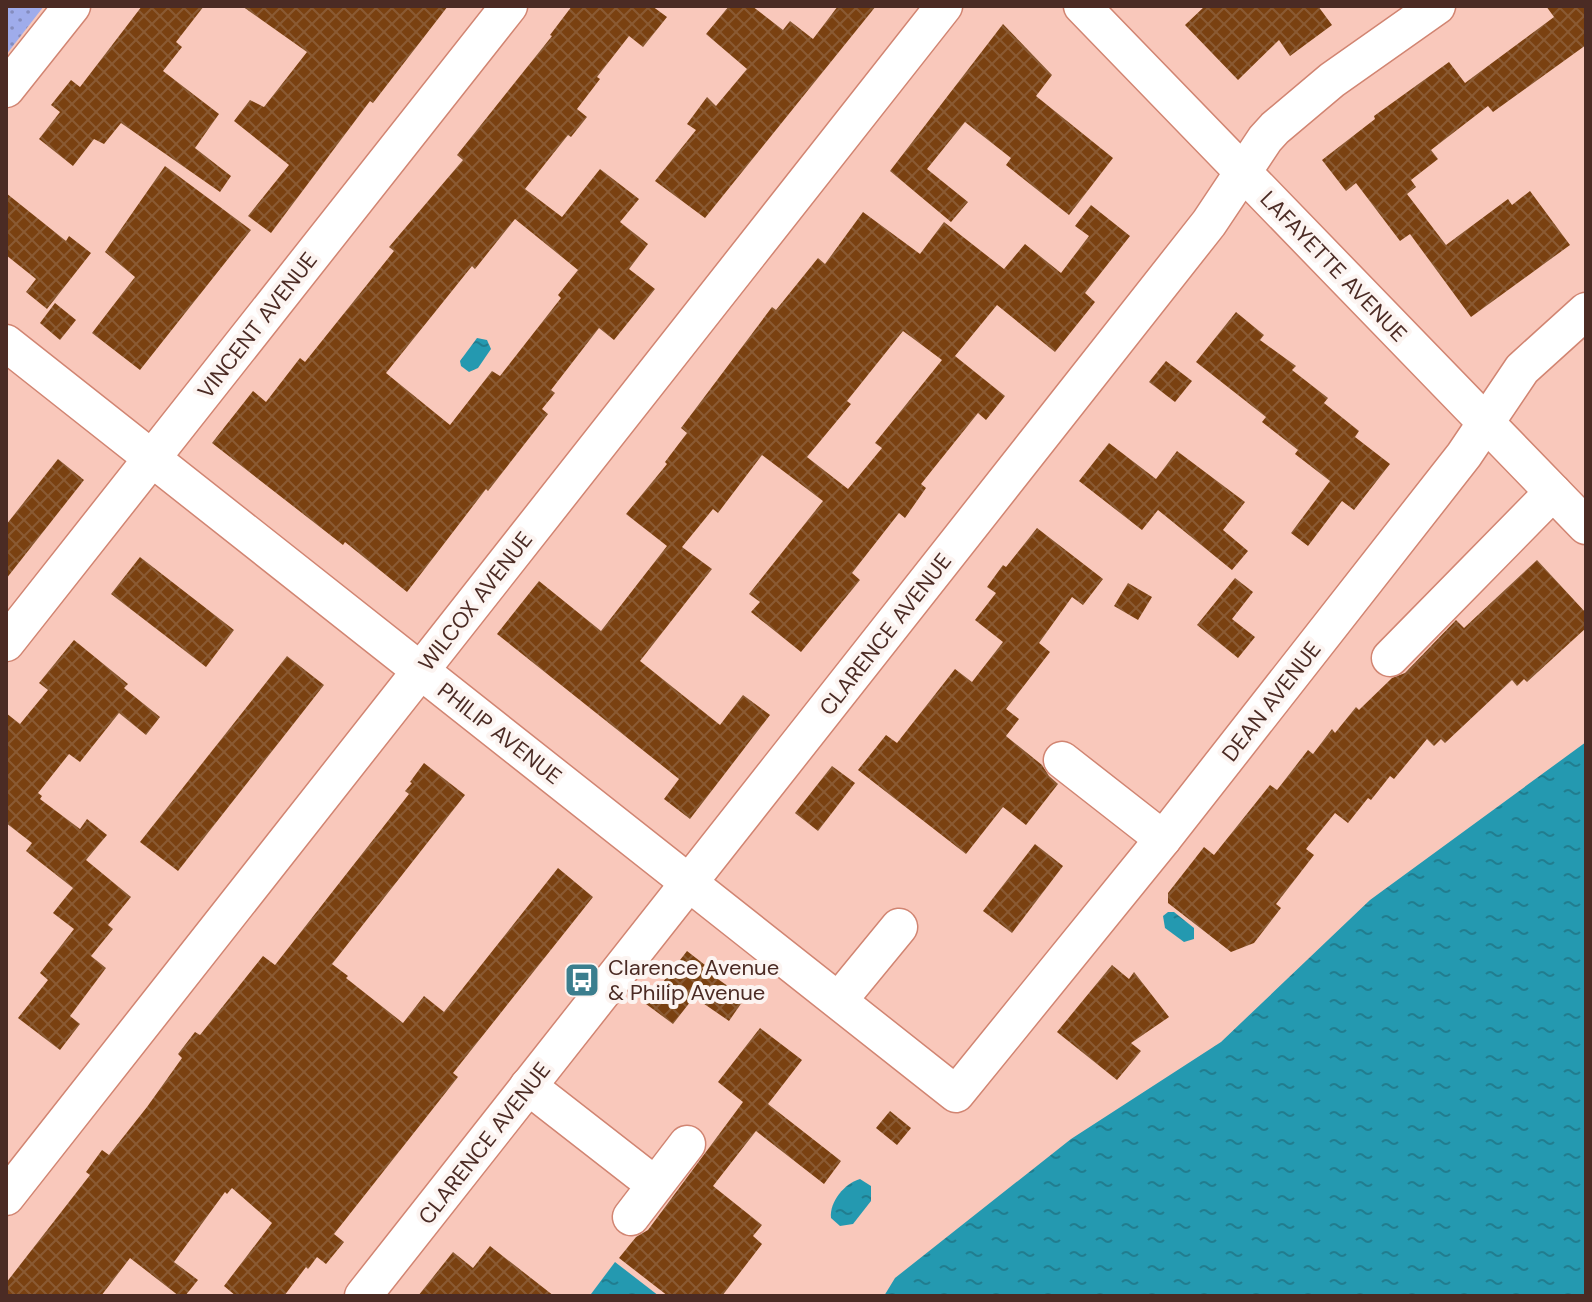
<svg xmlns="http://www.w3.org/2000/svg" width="1592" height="1302" font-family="'DM Sans',sans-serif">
<defs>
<pattern id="grass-dots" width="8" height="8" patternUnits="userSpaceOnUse" patternTransform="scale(2)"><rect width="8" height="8" fill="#9faceb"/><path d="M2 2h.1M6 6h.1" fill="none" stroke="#848cbe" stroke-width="1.8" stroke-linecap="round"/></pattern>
<pattern id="water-ripples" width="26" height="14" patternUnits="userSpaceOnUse" patternTransform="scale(2)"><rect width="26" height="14" fill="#2499b0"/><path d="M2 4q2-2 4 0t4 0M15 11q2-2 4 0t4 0" fill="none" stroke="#217d8f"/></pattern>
<pattern id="building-cross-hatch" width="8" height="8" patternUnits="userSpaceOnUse" patternTransform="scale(2)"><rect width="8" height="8" fill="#7a4111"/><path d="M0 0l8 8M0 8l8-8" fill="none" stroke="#8a5a33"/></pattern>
</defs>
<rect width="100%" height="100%" fill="#f9c8bb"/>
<!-- grass -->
<path fill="url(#grass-dots)" d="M6 6H44L6 55Z"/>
<!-- water -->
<g fill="url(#water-ripples)">
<path d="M477 338 487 340 491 349 478 368 469 372 461 366 460 361Z"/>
<path d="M1586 742V1296H884L895 1278 1071 1139 1221 1042 1370 900Z"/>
<path d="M1168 912H1174L1194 928V939L1184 942 1165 928 1163 916Z"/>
<path d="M860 1179 871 1186V1201L853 1224 840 1226 831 1218C829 1202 845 1183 860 1179Z"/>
<path d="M615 1262 659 1296H594L591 1294Z"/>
</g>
<!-- building -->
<g fill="url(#building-cross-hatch)" fill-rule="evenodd">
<path d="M142 6H204L176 42 182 47 163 71 219 114 195 148 231 176 220 192 121 123 104 144 94 139 73 166 39 139 60 112 51 105 71 80 80 87Z"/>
<path d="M242 6H448L373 103 370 101 271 233 248 216 289 165 234 121 250 100 264 107 307 52Z"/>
<path d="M572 6H652L667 17 643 47 629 36 597 77 600 79 577 109 587 117 571 137 568 135 525 189 562 217 600 169 639 199 620 222 648 244 629 269 655 289 614 340 599 328 551 390 555 393 542 409 548 414 488 491 486 489 407 592 345 542 343 545 212 443 253 391 266 402 300 358 305 362 394 251 389 247 463 160 457 155 552 36 550 35ZM515 219 578 270 558 295 561 298 500 376 492 371 450 425 386 373 472 266 475 269Z"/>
<path d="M729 6H752L783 30 790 21 813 39 838 6H876L705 218 655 181 696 130 687 124 707 97 716 106 747 69 706 34Z"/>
<path d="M1205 6H1318L1332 25 1290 56 1279 40 1238 80 1185 25Z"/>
<path d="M1546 6H1586V45L1493 112 1488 106 1431 150 1438 159 1411 180 1416 187 1407 194 1446 245 1508 199 1512 205 1530 191 1570 245 1471 317 1410 234 1400 241 1356 183 1346 191 1322 160 1375 119 1374 116 1449 62 1465 83 1554 17Z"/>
<path d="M1003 24 1052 75 1036 96 1113 158 1069 215 1006 165 1011 158 965 122 927 169 968 202 951 222 890 171Z"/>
<path d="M165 166 251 230 140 370 92 333 135 277 105 252Z"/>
<path d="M6 193 66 241 69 236 91 253 47 309 26 292 36 279 6 255Z"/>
<path d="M1091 205 1130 236 1085 293 1095 302 1055 352 997 305 955 356 1005 396 986 420 978 413 921 484 926 488 905 518 899 513 852 573 860 580 801 652 751 612 760 602 749 594 823 501 762 455 718 513 713 509 682 547 712 569 640 661 720 725 743 695 770 715 690 819 664 799 679 779 497 634 539 581 601 631 667 546 626 514 667 464 665 462 687 433 681 428 772 307 776 310 818 258 825 264 863 212 920 254 944 222 1004 269 1025 244 1061 273 1089 236 1075 226ZM903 331 942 360 875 443 882 448 848 489 807 457 851 404 847 401Z"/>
<path d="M55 303 76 320 60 340 40 323Z"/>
<path d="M1236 312 1264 335 1260 340 1296 366 1292 370 1328 398 1324 403 1359 431 1355 437 1390 464 1354 510 1342 501 1308 546 1291 533 1330 481 1295 454 1298 450 1262 422 1266 417 1196 362Z"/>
<path d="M1166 361 1192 381 1175 402 1149 382Z"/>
<path d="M1109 443 1156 479 1177 451 1245 502 1223 530 1248 551 1232 570 1158 510 1142 530 1079 481Z"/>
<path d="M58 459 84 480 6 579V525Z"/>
<path d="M1037 528 1103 579 1083 605 1072 597 1039 643 1050 652 1006 709 1019 719 1006 736 1042 765 1049 776 1058 784 1026 825 1003 807 966 854 858 770 886 735 897 743 955 669 972 682 1003 642 975 620 996 593 987 587 1003 565 1006 567Z"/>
<path d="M140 557 234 630 206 667 111 594Z"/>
<path d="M1537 560 1586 613V628L1527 682 1524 679 1517 686 1512 680 1445 743 1441 739 1434 746 1427 739 1394 779 1390 776 1371 800 1368 798 1348 823 1335 813 1306 849 1314 855 1276 904 1281 908 1254 943 1231 952 1168 903V893L1204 847 1214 855 1270 785 1277 790 1308 750 1313 754 1332 729 1335 733 1356 707 1359 710 1392 678 1405 673 1456 620 1464 628Z"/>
<path d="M1235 578 1253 592 1232 619 1255 637 1238 658 1197 625Z"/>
<path d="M1128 583 1152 597 1138 620 1114 606Z"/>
<path d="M74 640 128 684 124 688 160 717 146 735 119 713 80 762 69 754 38 793 42 796 40 799 80 829 87 819 107 835 86 860 131 897 108 925 113 929 91 956 106 968 70 1016 80 1024 60 1050 18 1018 48 980 40 973 74 929 53 913 73 888 26 851 32 843 6 823V713L20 724 48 690 39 683Z"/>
<path d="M287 656 324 685 178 871 140 842Z"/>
<path d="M424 763 465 795 332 964 348 976 346 978 403 1023 424 996 444 1012 558 868 593 897 453 1073 458 1077 334 1234 344 1242 326 1264 317 1257 308 1269 306 1267 284 1296H236L224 1286 272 1223 232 1188 227 1194 225 1192 174 1262 198 1280 185 1296H179L130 1258 101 1296H6V1283L90 1175 86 1172 102 1150 109 1155 147 1107 182 1058 178 1054 195 1032 200 1035 263 956 275 965 409 794 405 791 412 783 410 782Z"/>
<path d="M832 766 855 783 818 831 795 813Z"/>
<path d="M1035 844 1063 866 1012 933 983 911Z"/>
<path d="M687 951 705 965 702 968 745 998 729 1021 694 997 673 1024 646 1004Z"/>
<path d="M1112 965 1129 979 1134 972 1169 1017 1131 1043 1141 1051 1117 1080 1057 1032Z"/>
<path d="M760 1028 802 1060 768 1104 841 1161 824 1184 756 1131 713 1186 762 1225 753 1236 762 1244 722 1296H668L619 1258 636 1237 648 1230 743 1102 718 1082Z"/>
<path d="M890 1111 911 1128 897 1145 876 1128Z"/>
<path d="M490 1246 554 1296H418L453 1252 473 1268Z"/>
</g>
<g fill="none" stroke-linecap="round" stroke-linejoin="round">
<defs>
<g id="minor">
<path d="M1082 6 1586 526"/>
<path d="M6 89 72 6"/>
<path d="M6 343 956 1094 1163 839 1464 455 1522 369 1586 311"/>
<path d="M6 643 509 6"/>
<path d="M1390 658 1553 492"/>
<path d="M1062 760 1163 839"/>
<path d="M839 1000 899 927"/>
<path d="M528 1086 655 1185"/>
<path d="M6 1197 944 6"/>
<path d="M631 1217 687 1144"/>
<path d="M363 1296 1209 223 1265 139 1275 128 1332 80 1437 6"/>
</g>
</defs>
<!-- minor casing -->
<use href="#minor" stroke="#d18572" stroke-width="39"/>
<!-- minor -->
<use href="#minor" stroke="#fff" stroke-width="36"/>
</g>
<!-- icons -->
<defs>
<symbol id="bus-square" viewBox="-11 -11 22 22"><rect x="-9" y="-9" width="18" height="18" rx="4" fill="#3b7e8e" stroke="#fcf4f1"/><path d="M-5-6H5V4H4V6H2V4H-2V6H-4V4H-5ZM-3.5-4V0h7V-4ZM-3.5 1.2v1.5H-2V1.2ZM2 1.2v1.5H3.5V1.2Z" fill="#fff"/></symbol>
</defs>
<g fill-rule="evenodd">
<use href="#bus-square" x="562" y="960" width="40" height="40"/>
</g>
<g text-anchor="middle" stroke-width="8" stroke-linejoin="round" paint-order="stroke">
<!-- street labels -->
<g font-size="22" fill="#4b2b24" stroke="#fcf4f1">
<text transform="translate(1334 266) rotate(46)" y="8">LAFAYETTE AVENUE</text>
<text transform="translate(257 325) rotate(-52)" y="8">VINCENT AVENUE</text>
<text transform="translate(475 601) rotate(-52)" y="8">WILCOX AVENUE</text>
<text transform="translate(885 634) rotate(-52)" y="8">CLARENCE AVENUE</text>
<text transform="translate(1271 701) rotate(-52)" y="8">DEAN AVENUE</text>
<text transform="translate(500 733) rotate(38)" y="8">PHILIP AVENUE</text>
<text transform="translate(484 1143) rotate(-52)" y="8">CLARENCE AVENUE</text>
</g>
<!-- poi labels -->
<g font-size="22" fill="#4b2b24" stroke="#fcf4f1" text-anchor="start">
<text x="608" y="975">Clarence Avenue<tspan x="608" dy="25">&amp; Philip Avenue</tspan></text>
</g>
</g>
<!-- border -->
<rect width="1592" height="1302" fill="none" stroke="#4b2b24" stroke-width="16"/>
</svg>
